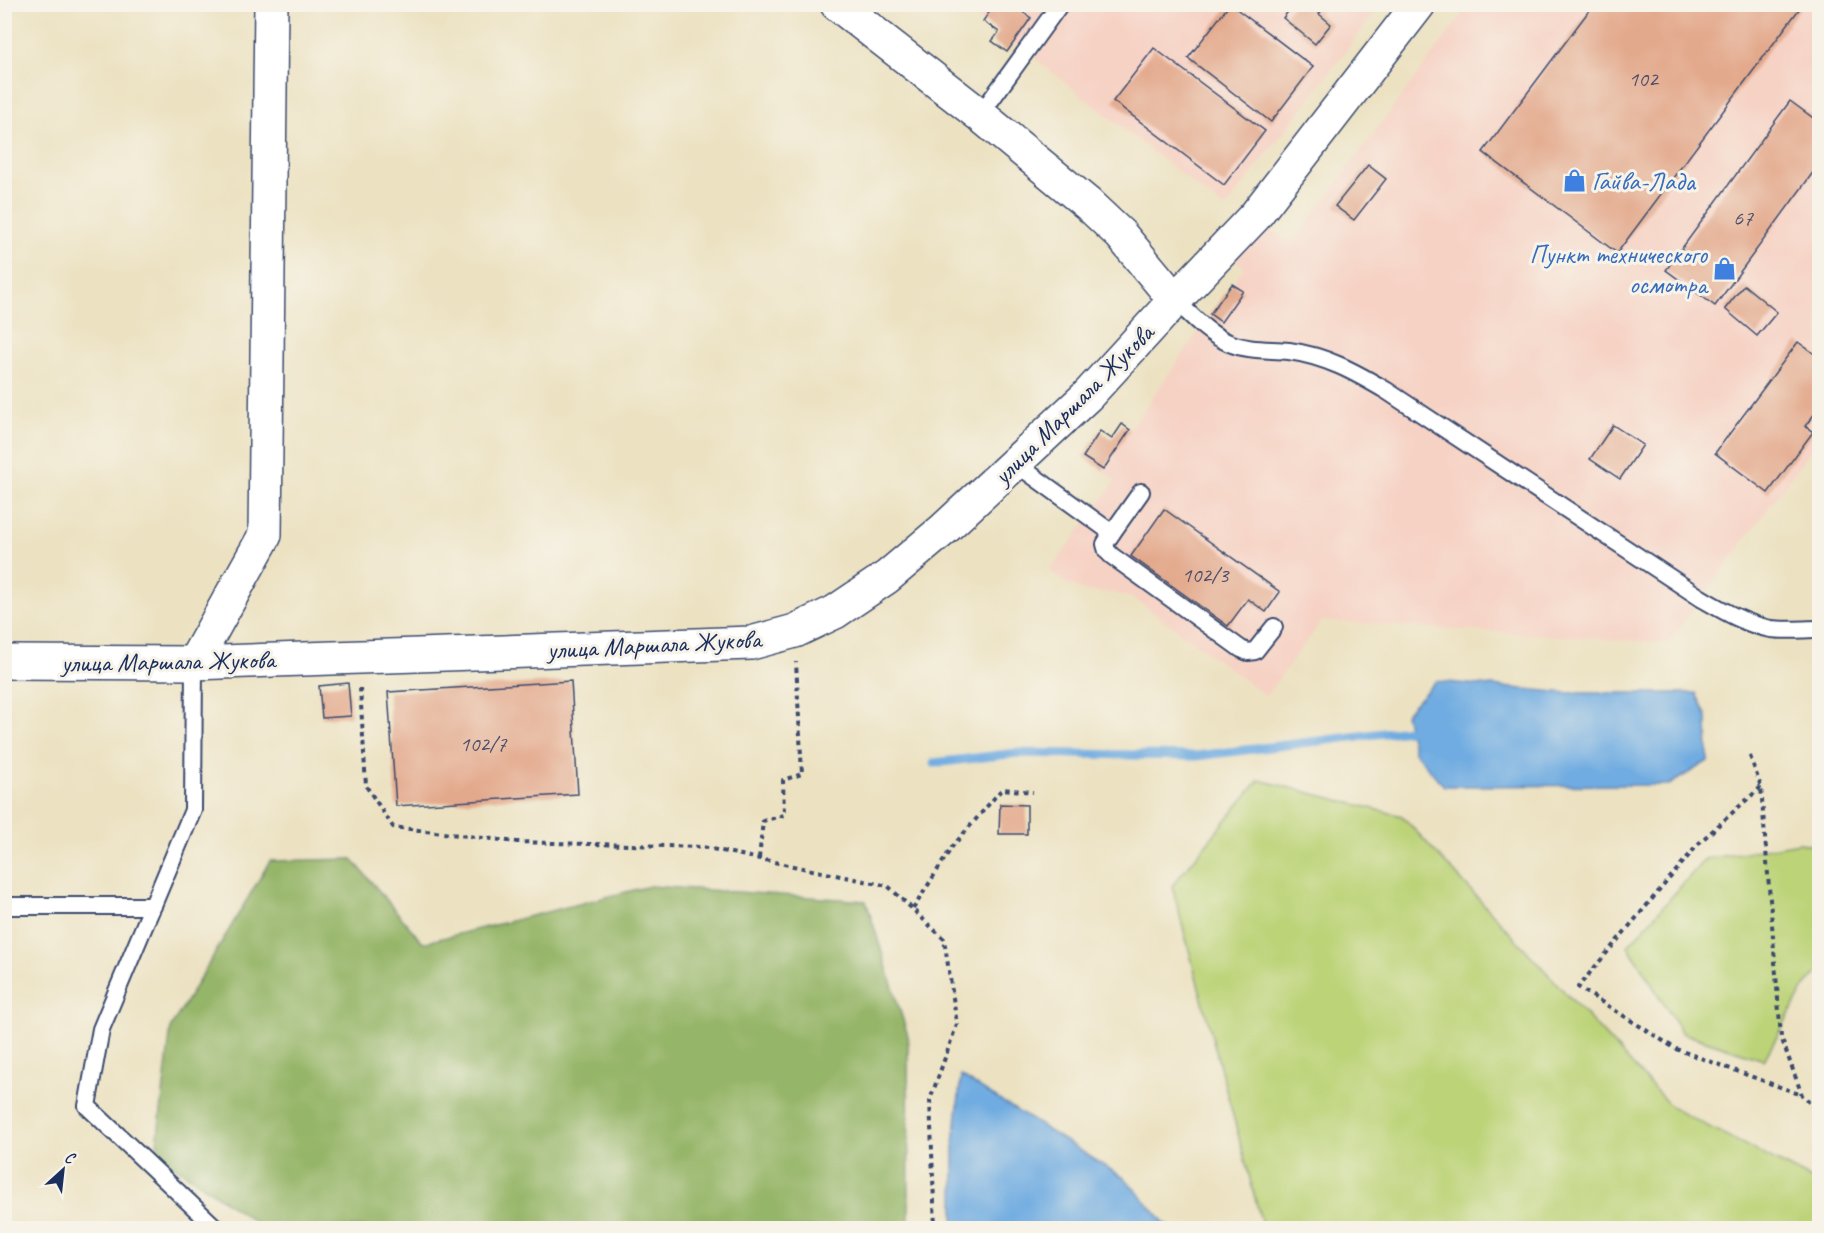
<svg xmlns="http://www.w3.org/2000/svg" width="1824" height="1233" font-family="Caveat,sans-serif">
<rect width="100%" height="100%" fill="#f7f3e8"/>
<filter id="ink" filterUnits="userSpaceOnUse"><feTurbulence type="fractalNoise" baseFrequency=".0167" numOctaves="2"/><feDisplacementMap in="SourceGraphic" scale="12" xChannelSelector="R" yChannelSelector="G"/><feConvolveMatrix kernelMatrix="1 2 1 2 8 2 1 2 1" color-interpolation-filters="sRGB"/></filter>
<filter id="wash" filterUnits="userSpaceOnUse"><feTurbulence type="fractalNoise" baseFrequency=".008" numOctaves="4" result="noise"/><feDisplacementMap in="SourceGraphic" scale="24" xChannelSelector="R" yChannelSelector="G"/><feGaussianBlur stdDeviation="1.35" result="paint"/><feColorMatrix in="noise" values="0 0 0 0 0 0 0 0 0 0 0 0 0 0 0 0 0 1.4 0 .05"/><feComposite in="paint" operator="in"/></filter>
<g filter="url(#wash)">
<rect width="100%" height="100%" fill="#ece2c2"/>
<!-- built -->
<g fill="#f6d2c4">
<path d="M960 5H1381L1225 209 1015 43 1007 52 992 41 998 32Z"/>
<path d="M1469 5H1819V440L1668 643 1322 621 1266 696 1135 599 1113 593 1085 591 1064 582 1050 571 1116 480 1083 457 1100 431 1112 439 1122 424 1130 429 1244 267 1235 260 1261 223 1292 244Z"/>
</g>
<!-- green -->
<g fill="#bcd377" stroke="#6c816a" stroke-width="1.5">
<path d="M1259 780 1402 816 1672 1108 1819 1183V1228H1263L1172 886Z"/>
<path d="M1800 843 1819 846V972L1805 986 1764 1060 1682 1033 1628 946 1705 859Z"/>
</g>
<!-- forest -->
<path fill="#95b568" stroke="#587263" stroke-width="1.5" d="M352 859 423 943 650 886 866 901 908 1036 909 1228H263L156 1153 171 1027 270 861Z"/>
<!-- water -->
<g fill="#70ace1" stroke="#466ea0" stroke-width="1.5">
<path d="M1436 681 1568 693H1696L1707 717 1708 761 1669 785 1444 786 1414 752 1405 714Z"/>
<path d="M961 1076 1126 1179 1169 1228H954V1142Z"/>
</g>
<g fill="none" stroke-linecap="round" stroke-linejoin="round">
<!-- stream -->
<path stroke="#70ace1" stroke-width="9" d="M934 763 1017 753 1196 756 1409 730"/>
</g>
<g id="blocks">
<!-- building -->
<g fill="#e3a98c">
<path d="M995 4H1011L1031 18 1007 52 992 41 999 32 983 21Z"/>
<path d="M1230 4 1313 67 1271 122 1188 58Z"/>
<path d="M1294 4H1308L1313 9 1316 5 1322 10 1319 14 1331 24 1315 44 1283 18Z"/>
<path d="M1594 4H1803L1617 253 1483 152Z"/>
<path d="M1154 48 1265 131 1224 185 1113 101Z"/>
<path d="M1790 101 1820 123V163L1715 306 1666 270Z"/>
<path d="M1368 165 1386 179 1354 220 1335 206Z"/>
<path d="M1232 284 1243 291 1221 322 1210 314Z"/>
<path d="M1744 285 1777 312 1757 336 1725 309Z"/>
<path d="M1798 342 1820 358V407L1805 426 1813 432 1768 493 1715 453Z"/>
<path d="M1122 424 1130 430 1103 470 1083 457 1100 431 1112 439Z"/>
<path d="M1613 425 1643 445 1620 479 1590 459Z"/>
<path d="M1164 509 1280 592 1266 612 1248 599 1228 626 1131 556Z"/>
<path d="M571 681 578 794 396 806 388 692Z"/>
<path d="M348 683 351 716 322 718 319 686Z"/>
<path d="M1000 804 1027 805V834H999Z"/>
</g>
</g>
</g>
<g filter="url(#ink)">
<use href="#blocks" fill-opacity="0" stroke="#3a4a6d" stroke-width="1.5"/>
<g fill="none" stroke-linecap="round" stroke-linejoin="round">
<defs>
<g id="lane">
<path d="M980 115 1060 4"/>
<path d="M1175 300C1191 315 1208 334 1229 343 1249 351 1269 349 1289 351 1326 356 1355 372 1387 391L1701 598C1722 610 1747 625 1771 629 1787 631 1804 629 1820 629"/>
<path d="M1015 463 1112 533 1105 544 1107 551 1112 556 1241 649 1248 652 1255 651 1274 627"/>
<path d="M1112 533 1141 492"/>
<path d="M194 663 193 810 101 1029 87 1106 216 1228"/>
<path d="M4 906H153"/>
</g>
<g id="street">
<path d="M837 4 980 115 1088 204 1121 235 1175 300"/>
<path d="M4 662 194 663 751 643 795 631 835 612 887 577 944 529 1087 396 1175 300 1255 216 1419 4"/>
<path d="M194 663 265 535 271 4"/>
</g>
</defs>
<!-- lane casing -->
<use href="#lane" stroke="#3a4a6d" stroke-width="20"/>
<!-- street casing -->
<use href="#street" stroke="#3a4a6d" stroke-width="36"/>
<!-- path -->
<g stroke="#3a4a6d" stroke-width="4" stroke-dasharray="4.5 4.5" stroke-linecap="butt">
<path d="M360 688 366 786 393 827 517 842 703 847 888 886 944 939 957 1024 930 1100 935 1228"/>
<path d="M1750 756 1761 787 1781 1037 1802 1095 1820 1114"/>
<path d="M1761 787 1701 841 1578 987 1676 1049 1802 1095"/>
<path d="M759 858 763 821 784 815 783 780 802 774 796 662"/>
<path d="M913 909 952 847 1002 789 1033 792"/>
</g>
<!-- lane -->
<use href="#lane" stroke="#fff" stroke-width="16"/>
<!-- street -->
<use href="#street" stroke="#fff" stroke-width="33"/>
</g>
</g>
<!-- icons -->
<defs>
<symbol id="shop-bare" viewBox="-9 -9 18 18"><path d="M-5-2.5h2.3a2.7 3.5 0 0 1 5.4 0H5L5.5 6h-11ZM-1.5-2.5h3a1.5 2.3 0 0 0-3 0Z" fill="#3f7fe0" stroke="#f7f3e8" stroke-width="2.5" paint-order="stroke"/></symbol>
</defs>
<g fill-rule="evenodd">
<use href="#shop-bare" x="1558" y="164" width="33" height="33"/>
<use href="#shop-bare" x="1708" y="252" width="33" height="33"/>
</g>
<g text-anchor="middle" stroke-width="6" stroke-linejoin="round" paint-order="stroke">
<!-- number labels -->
<g font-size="22" fill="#4d4e6a">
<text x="1643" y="86">102</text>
<text x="1743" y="225">67</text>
<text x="1205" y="582">102/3</text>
<text x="483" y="751">102/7</text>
</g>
<!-- shop labels -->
<g font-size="26" fill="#366cbe" stroke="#f7f3e8" text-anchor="start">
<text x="1592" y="190">Гайва-Лада</text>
<text x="1707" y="263" text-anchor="end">Пункт технического<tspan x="1707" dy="30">осмотра</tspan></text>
</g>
<!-- street labels -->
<g font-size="26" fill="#1b2f5e" stroke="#f7f3e8">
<text transform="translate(1073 404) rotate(-45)" y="9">улица Маршала Жукова</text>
<text transform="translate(654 644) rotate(-3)" y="9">улица Маршала Жукова</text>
<text transform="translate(168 661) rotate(-1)" y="9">улица Маршала Жукова</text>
</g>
</g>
<!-- margin -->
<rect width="1824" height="1233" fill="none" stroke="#f7f3e8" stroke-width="24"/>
<!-- north arrow -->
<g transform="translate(63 1170) rotate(27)" stroke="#f7f3e8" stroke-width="4.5" paint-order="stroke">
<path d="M0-4.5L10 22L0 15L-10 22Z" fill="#1b2f5e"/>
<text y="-9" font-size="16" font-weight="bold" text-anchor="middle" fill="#1b2f5e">С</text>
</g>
</svg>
